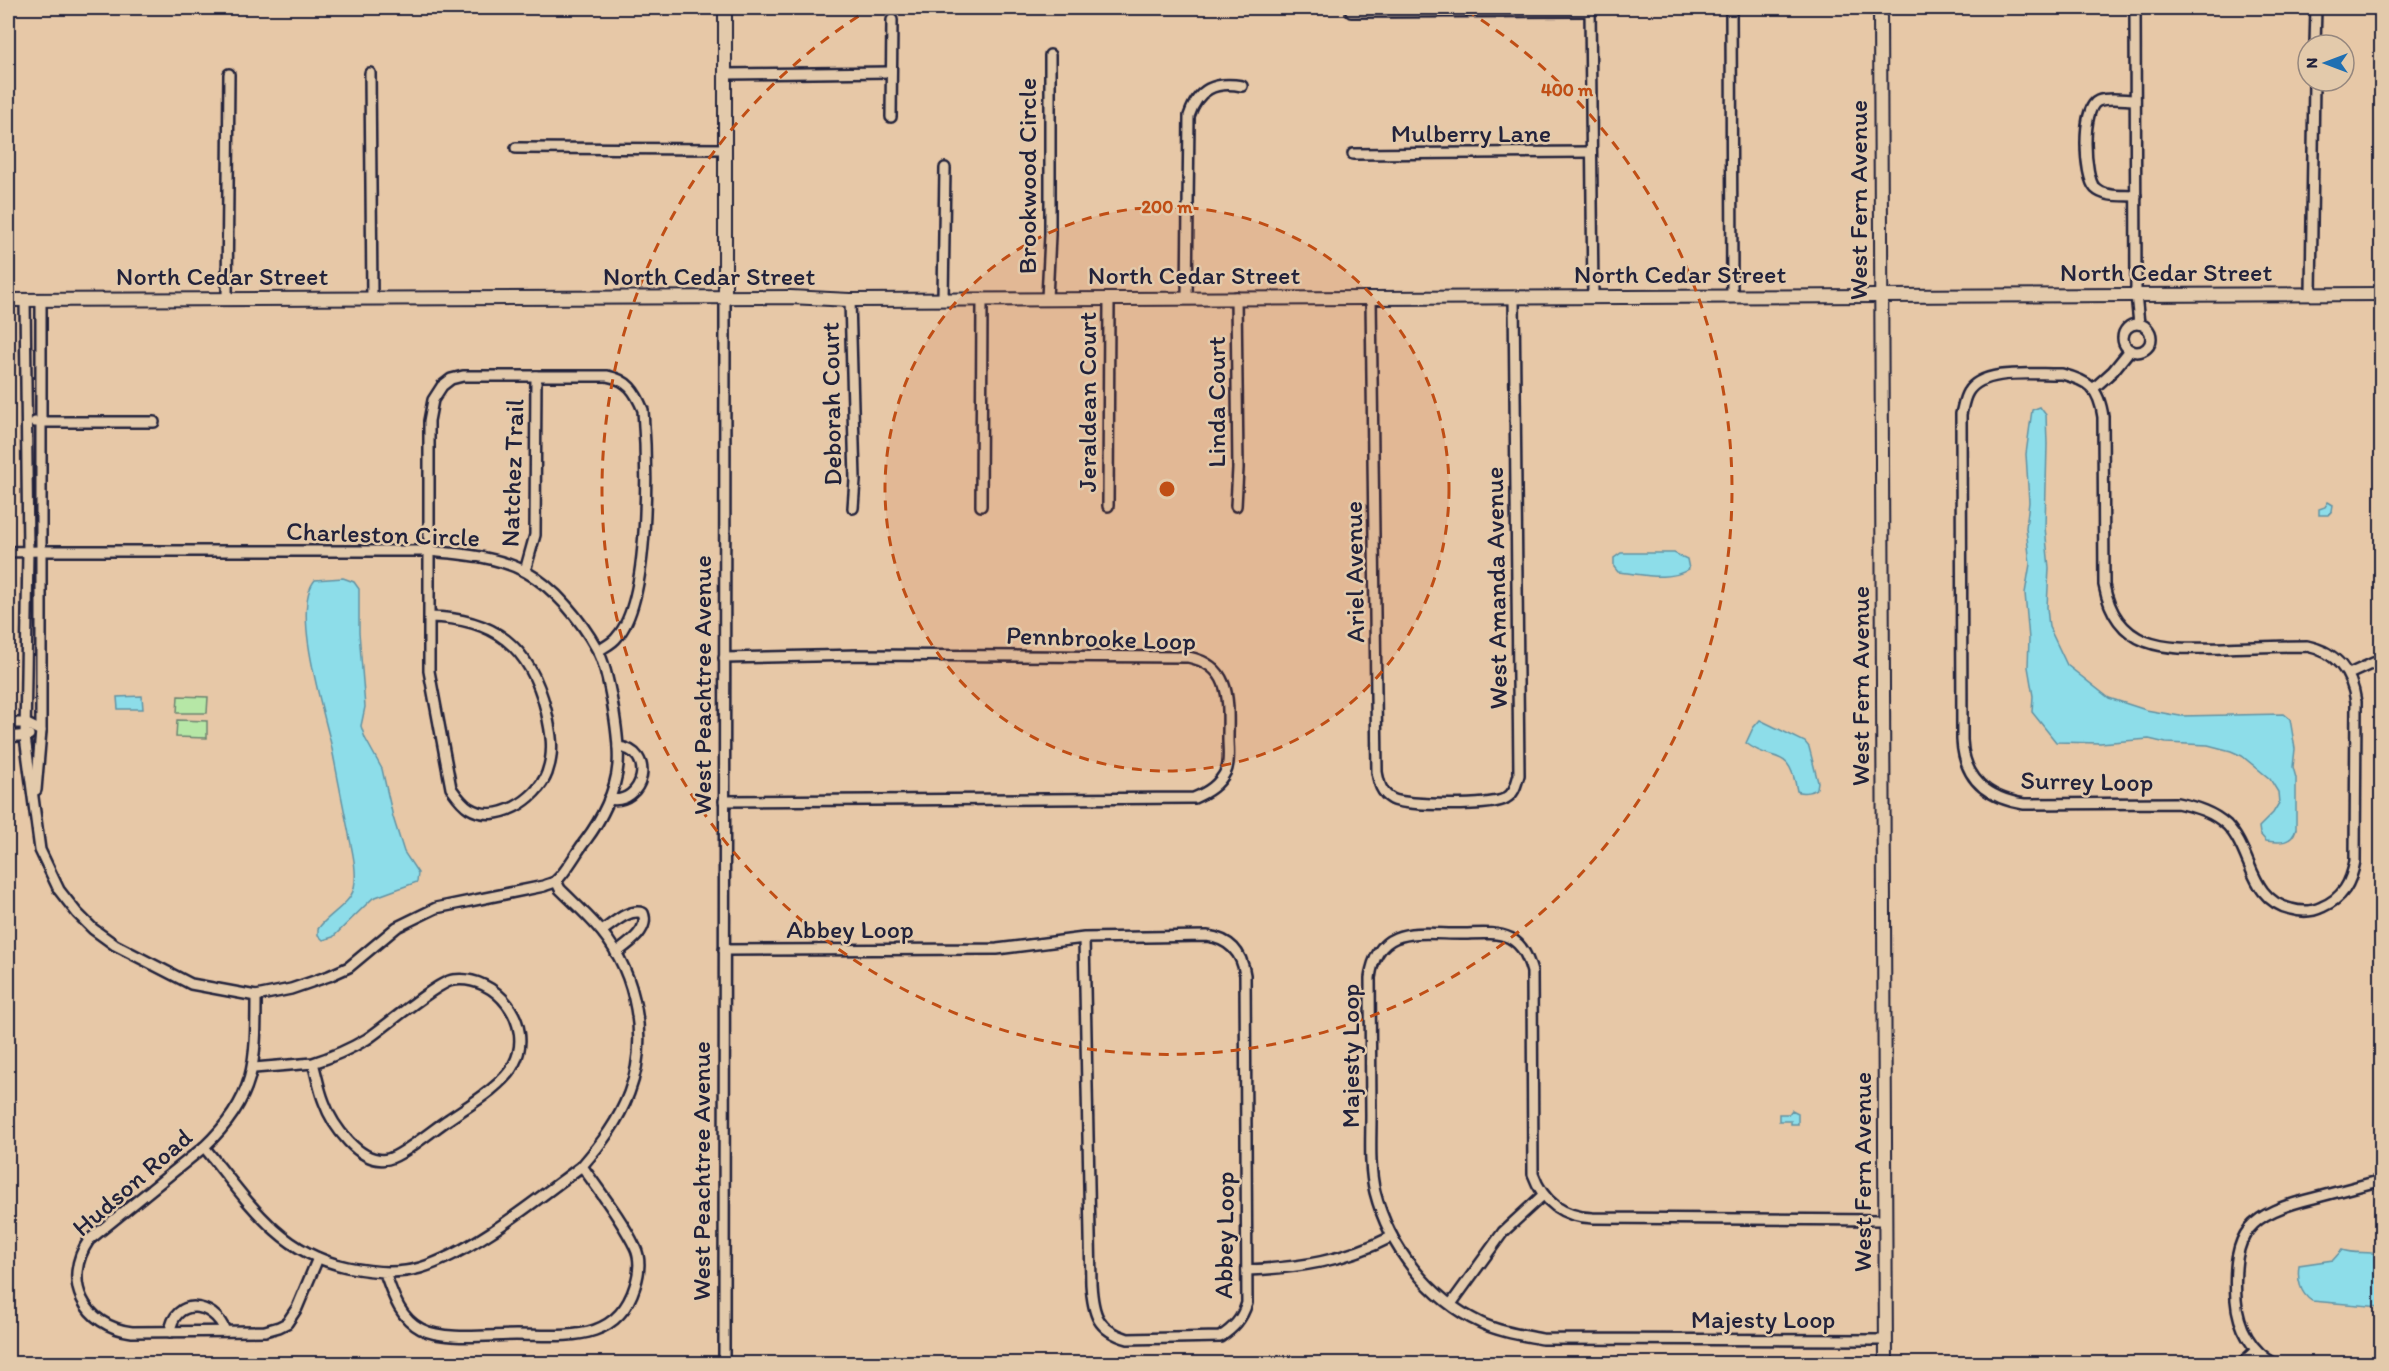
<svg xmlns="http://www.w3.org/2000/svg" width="2389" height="1371" font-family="Itim,sans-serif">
<rect width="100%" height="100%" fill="#e7c8a7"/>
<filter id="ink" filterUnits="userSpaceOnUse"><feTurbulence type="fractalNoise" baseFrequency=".0167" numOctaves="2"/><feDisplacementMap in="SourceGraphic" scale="12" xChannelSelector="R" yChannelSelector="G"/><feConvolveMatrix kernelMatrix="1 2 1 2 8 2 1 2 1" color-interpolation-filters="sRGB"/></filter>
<g filter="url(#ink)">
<!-- green -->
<g fill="#b6e7a6" stroke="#6c8470" stroke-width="1.5">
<path d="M178 696 208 697 207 713H177Z"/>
<path d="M177 720 207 721V738L176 737Z"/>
</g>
<!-- water -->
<g fill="#8ddde9" stroke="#6292a3" stroke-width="1.5">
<path d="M2040 407 2046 415 2047 444 2045 527 2049 568 2047 607 2049 627 2067 665 2109 698 2146 710 2180 716 2284 714 2290 719 2295 749 2293 767 2296 778V829C2292 844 2280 843 2266 841L2260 834 2259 827 2273 813 2279 803 2278 792 2270 779 2242 756 2231 751 2208 745 2166 743 2149 739 2100 743 2056 742 2032 712 2033 696 2028 667 2029 639 2025 593 2030 564 2026 528 2029 502 2026 454 2032 410Z"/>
<path d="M2328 502 2333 505 2332 511 2328 515H2319V509L2325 507Z"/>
<path d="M1621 553H1674L1687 559 1689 569C1670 582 1640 574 1618 572L1614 567V558Z"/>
<path d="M343 578 354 582 359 589V632L365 707 361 726 365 738 382 769 393 817 404 852 418 873 417 882 373 898 333 937 323 940 318 935V929C327 915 350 905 354 888 358 870 351 847 348 829 342 801 337 773 331 744 323 709 291 608 315 580Z"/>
<path d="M142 696 143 709H118L117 697Z"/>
<path d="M1760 720 1805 742 1809 747 1818 782 1817 788C1813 792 1803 794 1797 791 1789 744 1774 765 1746 743L1753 728Z"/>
<path d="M1792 1110 1798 1113V1124H1791V1121H1779V1114H1789Z"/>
<path d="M2342 1250C2356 1255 2368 1250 2381 1255V1307L2312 1301C2300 1294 2297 1279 2299 1265L2333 1260Z"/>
</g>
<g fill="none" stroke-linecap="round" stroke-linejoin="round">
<defs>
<g id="street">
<path d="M1590 8 1593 297"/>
<path d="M1731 8 1732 297"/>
<path d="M2135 8 2136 294 2139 324"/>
<path d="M1351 12 1590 11"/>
<path d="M2315 45 2316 8"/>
<path d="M370 73 372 298"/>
<path d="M725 74 891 72"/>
<path d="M2135 100C2125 100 2108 97 2098 101 2081 108 2084 177 2095 188 2105 198 2124 195 2136 196"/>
<path d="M891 117 892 20"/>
<path d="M516 148 725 149"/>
<path d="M1353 154 1590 152"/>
<path d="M2311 294 2314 81"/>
<path d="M227 298 229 74"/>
<path d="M1187 298 1189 116C1198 89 1215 81 1242 86"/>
<path d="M1371 298 1377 772C1379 783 1381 793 1392 799 1405 806 1495 807 1506 798 1515 793 1516 784 1519 775L1514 298"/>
<path d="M943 299 945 168"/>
<path d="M1047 299 1050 235V55"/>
<path d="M850 300 855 480 853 508"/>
<circle cx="2137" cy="338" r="14"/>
<path d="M2062 374C2089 381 2099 388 2103 417L2104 585C2117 653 2169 649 2224 648 2252 647 2280 646 2307 646 2337 652 2352 673 2356 702L2355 861C2351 883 2343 898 2322 907 2312 912 2301 912 2291 909 2249 900 2253 852 2227 825 2213 812 2196 807 2177 803L2024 804C1987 798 1964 779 1962 740L1961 414C1963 407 1964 398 1968 392 1983 367 2037 375 2062 374Z"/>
<path d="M2093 389 2113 371 2130 350"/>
<path d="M35 422H154"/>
<path d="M981 506 982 299"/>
<path d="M1108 506 1109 298"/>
<path d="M1236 506 1238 468 1236 297"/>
<path d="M8 552 40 551H429C462 554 497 556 526 572 555 588 581 620 597 649 609 669 620 741 618 765 616 791 601 820 586 840 577 851 567 871 556 881 554 883 548 884 544 886L436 908 397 927 349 967 329 976 291 989 256 996 191 984 115 945 93 929 77 913 59 890 40 850 25 737 28 551 25 299"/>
<path d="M525 571 535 535 536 376"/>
<path d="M429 617C494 618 530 646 546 710 551 732 555 751 547 773 537 800 496 825 469 808 461 803 456 795 451 788L429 671V421L433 400 442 386 451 379 463 376H607C628 380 635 391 643 410 647 461 651 599 617 637 613 643 604 647 598 651"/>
<path d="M2349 674 2382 659"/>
<path d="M8 723H25L41 731"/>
<path d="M8 737 29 735"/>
<path d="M36 790 41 731V299"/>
<path d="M609 799C644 806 657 750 618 747"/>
<path d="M724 801 1194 798C1208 792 1219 785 1226 771 1230 763 1228 749 1228 739 1228 702 1233 666 1188 657L860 655 724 658"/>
<path d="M556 881 560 889C574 903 590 917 602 932 637 975 649 1041 629 1093 618 1122 601 1144 582 1166"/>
<path d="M602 931C614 923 629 908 643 913 650 930 628 944 616 953"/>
<path d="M724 950 997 949 1084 938 1207 936C1230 939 1242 953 1245 975L1247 1303C1242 1319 1234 1328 1220 1337L1128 1339C1097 1330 1093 1314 1091 1284L1084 938"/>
<path d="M256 996C256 1062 256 1098 204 1147L89 1240C61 1281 84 1326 132 1332L265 1331 279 1327 287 1323 297 1308 318 1258"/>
<path d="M254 1068 313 1063C317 1076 319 1090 324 1102 332 1125 360 1165 388 1159 402 1156 435 1128 449 1119 468 1106 504 1085 514 1064 535 1024 496 974 453 980 437 982 384 1028 367 1039 350 1049 332 1057 313 1063"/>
<path d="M204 1147C227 1175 248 1206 275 1230 296 1249 320 1261 347 1267 371 1272 396 1275 420 1268 473 1252 536 1200 582 1166 600 1192 621 1218 635 1247 641 1259 639 1274 635 1286 617 1344 565 1335 516 1335 490 1335 444 1341 421 1329 399 1317 393 1295 385 1273"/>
<path d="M1885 1220 1593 1218C1563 1217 1543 1202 1533 1174L1532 972C1528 958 1523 945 1510 938 1495 931 1476 934 1460 934 1419 934 1377 924 1370 978 1370 1024 1371 1070 1371 1115 1371 1140 1369 1168 1375 1192 1389 1247 1429 1299 1481 1323 1500 1332 1522 1335 1542 1339L1886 1340"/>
<path d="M1247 1270C1298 1268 1345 1261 1391 1237"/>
<path d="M1451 1304 1503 1232 1543 1195"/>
<path d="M170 1332C174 1297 214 1301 225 1331"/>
<path d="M724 1364 725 298"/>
<path d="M2241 1364 2256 1350"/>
<path d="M2275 1364C2251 1351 2238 1327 2236 1300 2232 1230 2249 1214 2314 1198 2337 1192 2359 1186 2382 1180"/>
</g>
<g id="secondary">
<path d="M1880 8 1886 1364"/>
<path d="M725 298V8"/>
<path d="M8 300 790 297 850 300 2382 294"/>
</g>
</defs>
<!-- street casing -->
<use href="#street" stroke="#22223b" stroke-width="14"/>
<!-- secondary casing -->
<use href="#secondary" stroke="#22223b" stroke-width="16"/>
<!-- street -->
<use href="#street" stroke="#e3caab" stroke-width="9"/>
<!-- secondary -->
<use href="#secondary" stroke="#e3caab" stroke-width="12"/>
</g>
</g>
<!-- distance rings -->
<circle cx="1167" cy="489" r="282" fill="#c04e15" fill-opacity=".12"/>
<g fill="none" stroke="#c04e15" stroke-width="3" stroke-dasharray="10 8">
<circle cx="1167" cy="489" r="282"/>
<path d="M1466 10A565 565 0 1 1 868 10"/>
</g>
<g text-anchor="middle" stroke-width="5" stroke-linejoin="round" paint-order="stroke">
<!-- street labels -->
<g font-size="26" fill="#22223b" stroke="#e3caab">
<text x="1471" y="142">Mulberry Lane</text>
<text transform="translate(1027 176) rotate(-90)" y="9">Brookwood Circle</text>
<text transform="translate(1858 200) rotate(-90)" y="9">West Fern Avenue</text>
<text x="2166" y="281">North Cedar Street</text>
<text x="1680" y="283">North Cedar Street</text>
<text x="1194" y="284">North Cedar Street</text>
<text x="222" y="285">North Cedar Street</text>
<text x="709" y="285">North Cedar Street</text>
<text transform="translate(1087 402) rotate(-90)" y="9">Jeraldean Court</text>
<text transform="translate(1216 402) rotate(-90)" y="9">Linda Court</text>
<text transform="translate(831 404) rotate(-91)" y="9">Deborah Court</text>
<text transform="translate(512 473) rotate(-88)" y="9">Natchez Trail</text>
<text transform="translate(383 534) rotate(2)" y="9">Charleston Circle</text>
<text transform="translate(1354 572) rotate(-91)" y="9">Ariel Avenue</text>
<text transform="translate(1496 588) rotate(-91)" y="9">West Amanda Avenue</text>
<text transform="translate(1101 638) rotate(2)" y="9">Pennbrooke Loop</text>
<text transform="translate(702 685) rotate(-90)" y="9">West Peachtree Avenue</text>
<text transform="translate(1860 686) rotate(-90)" y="9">West Fern Avenue</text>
<text transform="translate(2087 781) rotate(1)" y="9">Surrey Loop</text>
<text x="850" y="938">Abbey Loop</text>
<text transform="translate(1350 1056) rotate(-90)" y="9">Majesty Loop</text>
<text transform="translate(701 1171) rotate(-90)" y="9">West Peachtree Avenue</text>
<text transform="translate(1862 1172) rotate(-90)" y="9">West Fern Avenue</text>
<text transform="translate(132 1182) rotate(-41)" y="9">Hudson Road</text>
<text transform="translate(1224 1235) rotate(-89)" y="9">Abbey Loop</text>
<text x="1763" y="1328">Majesty Loop</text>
</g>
</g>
<circle cx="1167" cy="489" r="9" fill="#c04e15" stroke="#e3caab" stroke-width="3"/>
<g font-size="18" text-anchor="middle" font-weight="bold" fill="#c04e15" stroke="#e3caab" stroke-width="5" stroke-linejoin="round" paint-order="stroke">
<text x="1567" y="96">400 m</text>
<text x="1167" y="213">200 m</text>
</g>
<!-- margin -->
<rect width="2389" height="1371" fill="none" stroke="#e3caab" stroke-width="30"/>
<rect x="15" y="15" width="2359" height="1341" fill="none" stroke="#22223b" stroke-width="2" filter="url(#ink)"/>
<!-- north arrow -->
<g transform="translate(2326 63) rotate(270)"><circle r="28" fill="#e3caab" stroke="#96877e" stroke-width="1.5"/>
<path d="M0-4.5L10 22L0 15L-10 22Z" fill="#1f6fb2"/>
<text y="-9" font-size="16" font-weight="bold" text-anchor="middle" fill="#22223b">N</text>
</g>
</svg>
